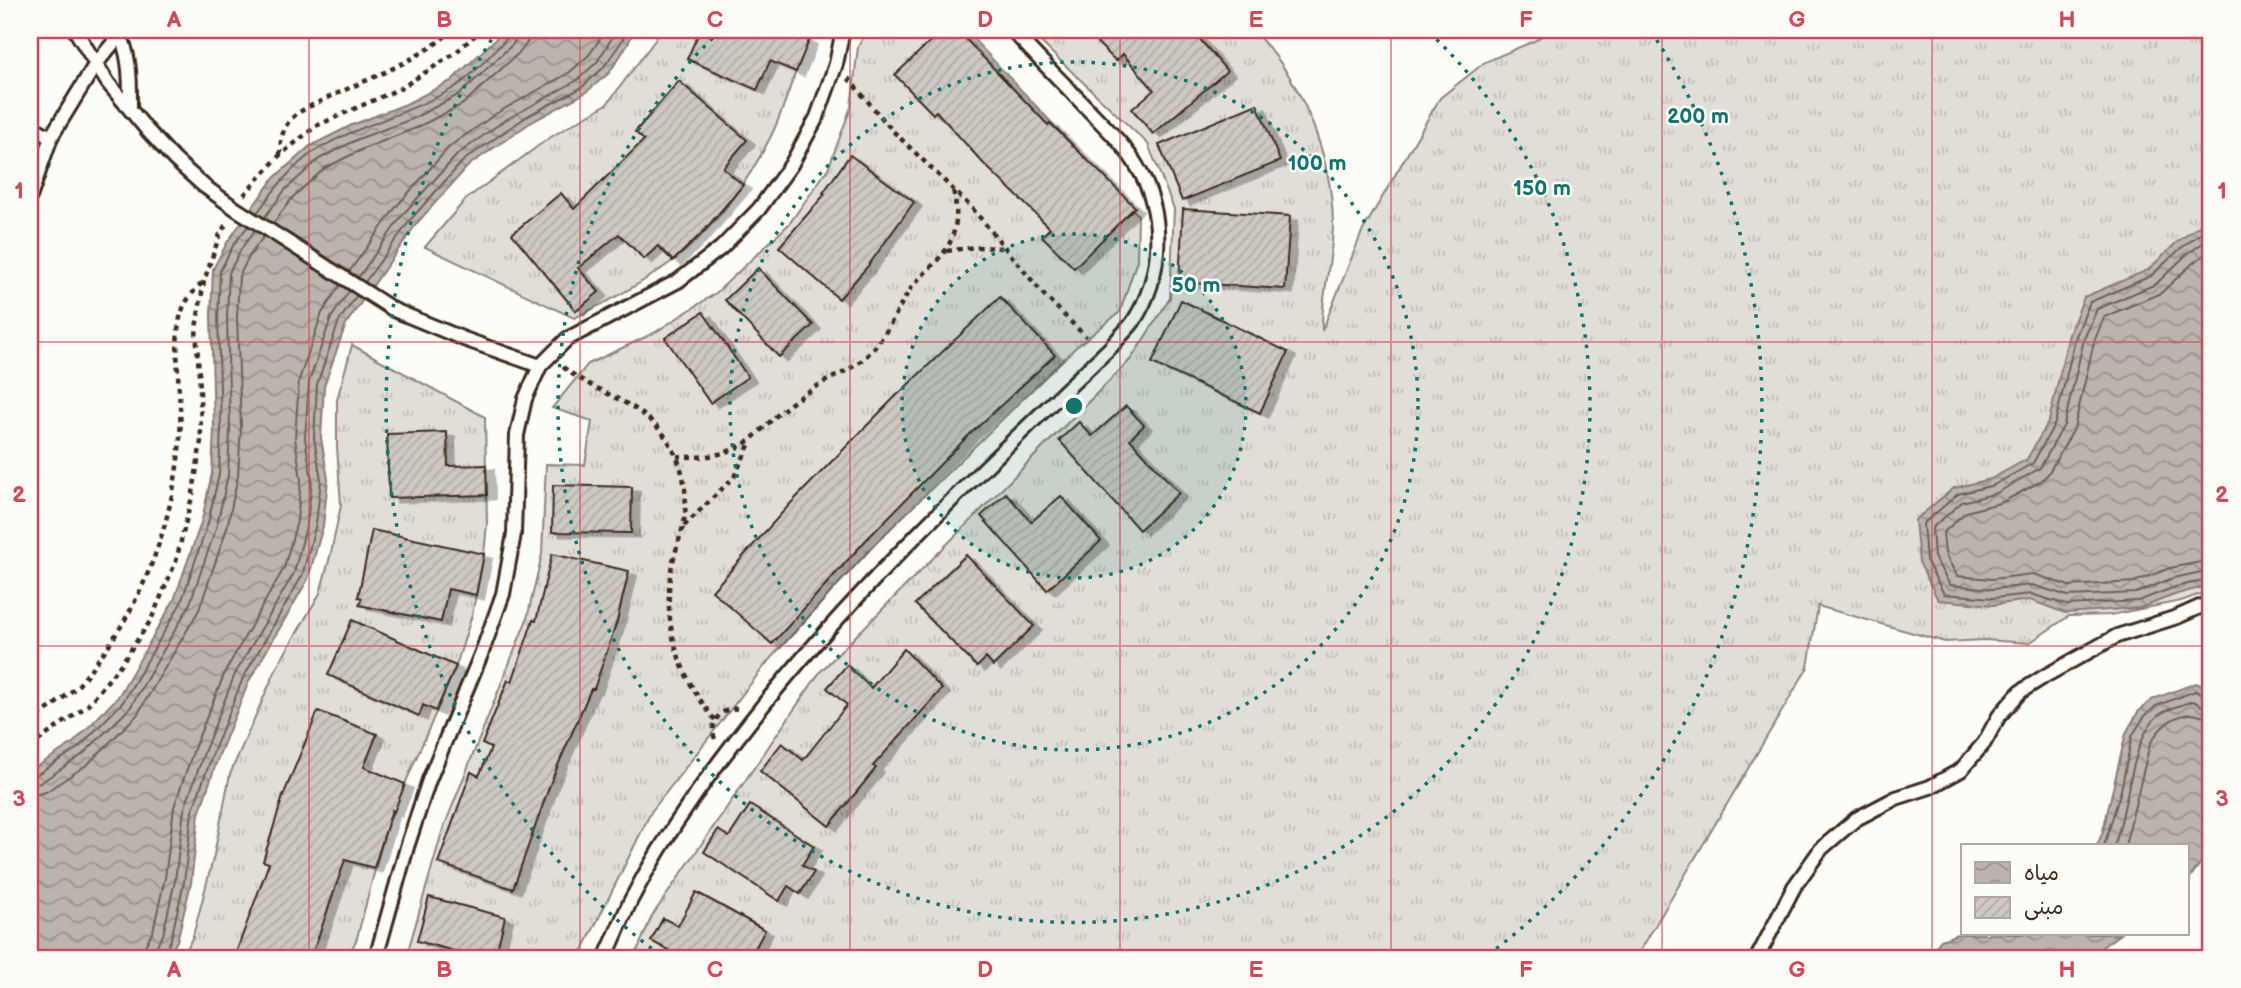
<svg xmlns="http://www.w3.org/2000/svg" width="2241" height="988" font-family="'Balsamiq Sans','Playpen Sans Arabic',sans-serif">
<defs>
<pattern id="grass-tufts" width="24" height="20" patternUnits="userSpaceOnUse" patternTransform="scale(1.75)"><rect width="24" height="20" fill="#e1ded7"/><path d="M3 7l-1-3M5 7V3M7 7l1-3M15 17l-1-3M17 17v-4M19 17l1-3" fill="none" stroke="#c2bfb8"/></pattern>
<pattern id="water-waves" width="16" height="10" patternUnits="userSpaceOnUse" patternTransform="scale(1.75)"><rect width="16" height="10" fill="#bbb4ad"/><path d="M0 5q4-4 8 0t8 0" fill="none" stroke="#99938c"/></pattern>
<pattern id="building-hatch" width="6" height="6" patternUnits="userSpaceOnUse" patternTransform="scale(1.75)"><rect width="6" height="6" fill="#cdc8c2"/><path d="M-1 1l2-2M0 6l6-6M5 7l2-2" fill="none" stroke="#b1aca6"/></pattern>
<filter id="shadow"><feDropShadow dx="8" dy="4.5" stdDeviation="0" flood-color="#0004"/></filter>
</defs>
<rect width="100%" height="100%" fill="#fdfcf7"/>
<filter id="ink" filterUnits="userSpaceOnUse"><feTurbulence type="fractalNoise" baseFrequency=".0143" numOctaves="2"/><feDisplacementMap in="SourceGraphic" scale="14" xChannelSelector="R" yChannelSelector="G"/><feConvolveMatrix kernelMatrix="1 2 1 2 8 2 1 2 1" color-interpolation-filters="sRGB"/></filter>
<g filter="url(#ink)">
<!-- grass -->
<g fill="url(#grass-tufts)" stroke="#8e847a" stroke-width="2">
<path d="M659 30H816C794 63 788 103 770 138 748 182 711 233 671 262 640 285 608 302 574 318L425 247 466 199 549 138 607 104 655 40Z"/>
<path d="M867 30H965L1138 215 1137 260 1120 312 1075 348 875 544 770 659 651 812 579 958H406L442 832 527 619 542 554 546 464 585 465 592 421 552 408 588 364 654 333 716 293 789 224 828 169 851 107 858 47Z"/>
<path d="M1028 30H1252C1301 76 1332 156 1333 224 1333 259 1321 295 1322 331L1362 232 1440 98 1485 62 1534 41 1550 30H2211V590L2181 601 2110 615 2069 616 2029 643 1985 640 1945 642 1818 606 1808 667 1636 958H634L652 916 820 672 1131 359 1170 298 1174 209 1148 144Z"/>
<path d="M352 345 485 417 487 524 484 554 472 615 456 666 386 828 357 938 348 958H183L193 936 214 855 230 774 277 667 320 593 331 553 341 505 337 447V400Z"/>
</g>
<!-- water -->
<g fill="url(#water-waves)" stroke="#887d74" stroke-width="2">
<path d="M505 30H634L628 44 609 73 585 93 530 123 469 165 417 223 346 324 324 386 321 438 328 479 323 526 308 579 249 681 219 755 199 814 191 883 177 941 168 958H30V771L73 743 118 697 174 600 202 520 212 473 214 427 211 316 213 269 228 241 273 179 310 146 352 125 406 104 451 81Z"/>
<path d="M2211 217V585L2177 594 2140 608 2065 613 2030 600 1993 605 1938 600 1919 562 1915 520 1954 488 1991 479 2027 459 2049 421 2069 334 2084 297 2148 270 2176 243Z"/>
<path d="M2196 683 2206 688 2211 696V819L2207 854 2187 882V846H2097L2103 831 2126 733 2138 712 2153 699Z"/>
<path d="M1963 932V934H2120L2087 958H1926L1941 940Z"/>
</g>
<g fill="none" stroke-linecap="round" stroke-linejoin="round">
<!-- shore -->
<g stroke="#6e6157" stroke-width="2">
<path d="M257 213C273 191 292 166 315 151 358 125 409 114 452 89 471 78 492 53 507 38L510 30"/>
<path d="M264 218 285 190 319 159 358 139 412 119 460 94 514 43 519 30"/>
<path d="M273 223 293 197 325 168 363 149 416 128 463 104 522 50 528 41 529 30"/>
<path d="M2211 226 2181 248 2151 276 2090 302 2076 336 2055 423 2033 463 1994 485 1958 494 1923 524 1926 560 1944 594 1993 598 2031 594 2067 605 2138 601 2175 587 2211 579"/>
<path d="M2211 237 2186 255 2156 284 2097 309 2084 339 2064 425 2040 468 1997 493 1962 502 1932 528 1934 557 1950 585 1993 589 2032 585 2068 596 2136 593 2173 578 2211 570"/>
<path d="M2211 250 2193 263 2161 293 2104 317 2094 342 2074 429 2048 474 2041 481 2003 502 1966 512 1943 533 1945 554 1957 576 1992 579 2033 574 2069 586 2134 582 2170 568 2211 560"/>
<path d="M349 272 396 207 450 146 497 113 570 72 589 55 606 30"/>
<path d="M358 278 404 213 458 154 502 122 576 81 597 62 617 30"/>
<path d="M365 282 411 219 464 160 526 117 581 88 603 68 622 41 627 30"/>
<path d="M30 776 36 775 78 748 123 702 181 603 208 523 219 474 221 427 218 317 220 271 234 244 248 226"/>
<path d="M30 785 40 783 82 755 130 708 189 606 217 525 228 475 230 427 227 317 229 273 241 249 255 230"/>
<path d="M30 796 46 792 88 764 137 715 199 610 227 528 238 476 241 427 237 317 239 276 250 255 264 236"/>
<path d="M2104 846 2121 790 2132 736 2144 717 2156 706 2195 691 2211 699"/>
<path d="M2114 846C2128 812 2131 731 2162 713 2171 707 2183 705 2193 701L2204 707 2211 708"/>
<path d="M2125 846 2150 744C2159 728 2170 717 2189 714 2196 713 2204 718 2211 718"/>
<path d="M143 958 145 946 153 931 165 878 174 807 195 746 226 670 284 568 297 521 301 480 295 438 299 380 322 313 340 285"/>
<path d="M153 958 154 950 163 935 175 880 184 810 205 750 235 674 294 573 307 523 312 480 305 438 309 382 331 318 349 291"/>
<path d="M162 958 171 939 184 882 192 812 213 753 243 678 302 576 316 524 321 480 314 438 317 384 339 321 357 295"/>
</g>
</g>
<!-- building -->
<g fill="url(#building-hatch)" stroke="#3b2a1e" stroke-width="2" filter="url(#shadow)">
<path d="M700 30H789L809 40 796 72 770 61 757 90 687 59Z"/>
<path d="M942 30H957L1048 125 1050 123 1135 207 1074 268 1042 236 1050 228 983 163 936 111 933 114 895 75Z"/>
<path d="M1084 30H1192L1227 71 1153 134 1132 109 1154 90 1123 54 1116 61Z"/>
<path d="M679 81 747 140 723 168 743 185 703 232 673 261 658 246 644 259 619 234 578 268 599 292 576 311 512 234 561 193 574 209 644 140 635 132Z"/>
<path d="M1257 104 1280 161 1182 201 1159 145Z"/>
<path d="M850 155 914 202 868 266 839 299 779 247 825 194 823 193Z"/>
<path d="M1183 209 1290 216 1285 289 1179 282Z"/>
<path d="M758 268 813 325 779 357 725 300Z"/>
<path d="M1000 297 1055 355 968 436 867 539 772 644 712 591 791 503 892 400Z"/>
<path d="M1181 300 1288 352 1260 413 1152 363Z"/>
<path d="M703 312 748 377 710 403 665 338Z"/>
<path d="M1126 406 1144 425 1130 439 1179 493 1139 530 1059 440 1079 422 1092 436Z"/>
<path d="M447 432 448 466 486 465 487 495 389 498 387 434Z"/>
<path d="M553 485 632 487 631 533 552 532Z"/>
<path d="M1006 493 1031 522 1061 496 1101 541 1047 590 981 516Z"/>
<path d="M372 530 484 554 476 595 448 589 441 622 359 605 362 598 358 597Z"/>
<path d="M552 554 629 571 617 621 594 689H591L552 779 513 889 438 863 471 772 479 776 491 748 482 744 508 680 512 682 533 620 536 621Z"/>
<path d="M966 555 1034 626 993 666 986 658 977 667 915 604Z"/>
<path d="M352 620 456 666 436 711 423 705 419 716 328 675Z"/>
<path d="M904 649 942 689 873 766 876 768 829 826 760 771 782 743 803 760 847 705 827 688 847 665 871 688Z"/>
<path d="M318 711 377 734 364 767 405 784 394 812 392 810 374 868 345 860 311 958H234L269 863 263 861 283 796Z"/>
<path d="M750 805 814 846 802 865 814 872 800 894 788 886 779 901 704 852 718 830 729 837Z"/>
<path d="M696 892 765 930 750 958H683L651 941 663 918 678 926Z"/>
<path d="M429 897 505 917 495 958H480L417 941Z"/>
</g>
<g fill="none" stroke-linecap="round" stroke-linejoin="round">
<defs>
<g id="lane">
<path d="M75 30 108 83 148 131"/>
<path d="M117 30C131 52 130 82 130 107"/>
<path d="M30 126 51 137"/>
<path d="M30 197 51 137 95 65 124 30"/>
<path d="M464 339 540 366"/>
<path d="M376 958 407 847 429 780 482 652 503 594 514 534 517 435 525 399 540 366 567 339 678 281 721 248 759 209 791 165 817 117 836 64 843 30"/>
<path d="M605 958C614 939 622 919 631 900 667 830 716 764 765 703 870 574 991 461 1112 346 1118 338 1127 330 1133 322 1163 277 1166 215 1138 168 1125 145 1105 127 1086 107 1061 81 1036 56 1012 30"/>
<path d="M1757 958 1794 887 1821 849 1856 819 1896 798 1930 787 1961 770 1984 743 1999 716 2020 692 2045 676 2117 636 2177 617 2211 602"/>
</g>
</defs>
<!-- lane casing -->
<use href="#lane" stroke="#3b2a1e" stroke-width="18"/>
<!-- path -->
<g stroke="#3b2a1e" stroke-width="4.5" stroke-dasharray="5 5" stroke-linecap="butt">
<path d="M848 78 892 130 972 208 1044 295 1086 337"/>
<path d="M280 155C280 142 282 129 291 119 302 108 320 102 334 95 375 76 419 60 453 30"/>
<path d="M244 195 279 156 316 126 401 88 454 54 481 30"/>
<path d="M947 251 975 247 1004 248"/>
<path d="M563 367C596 394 636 399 664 435 683 460 690 495 683 526 679 543 672 559 670 577 664 632 681 678 715 720"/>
<path d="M677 456C696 458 716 457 734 449 754 441 767 423 784 409 796 399 810 390 824 382 836 376 850 370 861 361 887 339 894 313 912 287 925 270 946 257 952 237 958 222 957 206 953 190"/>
<path d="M684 526 734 477 751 441"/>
<path d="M30 722C44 712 59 702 73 690 81 684 87 674 93 666 144 604 174 519 180 439 183 405 171 341 182 311 186 299 195 290 204 281"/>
<path d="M715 739C708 721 723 706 741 709"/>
<path d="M30 747 88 705 121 664 151 620 176 561 193 493 201 441 200 389 196 328 204 281 220 234 228 221"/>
</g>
<!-- lane -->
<use href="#lane" stroke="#fdfcf7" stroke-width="12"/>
<defs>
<path id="lane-bridge" d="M148 131 175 160 204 186 236 209 394 310 464 339"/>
</defs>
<!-- lane-bridge casing -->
<use href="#lane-bridge" stroke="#3b2a1e" stroke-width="18" stroke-linecap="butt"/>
<!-- lane-bridge -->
<use href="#lane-bridge" stroke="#fdfcf7" stroke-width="12"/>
</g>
</g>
<!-- grid -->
<path fill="none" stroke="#d1495b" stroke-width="2" stroke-opacity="0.55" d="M309 30V958M580 30V958M850 30V958M1120 30V958M1391 30V958M1662 30V958M1932 30V958M30 342H2211M30 646H2211"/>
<!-- distance rings -->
<circle cx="1074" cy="406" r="172" fill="#0f766e" fill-opacity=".12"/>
<g fill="none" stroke="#0f766e" stroke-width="3.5" stroke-dasharray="3.5 7">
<circle cx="1074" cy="406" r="172"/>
<circle cx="1074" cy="406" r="344"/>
<path d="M1429 32A516 516 0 1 1 719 32"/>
<path d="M660 955A688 688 0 0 1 497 31M1651 31A688 688 0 0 1 1488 955"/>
</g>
<circle cx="1074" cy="406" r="10" fill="#0f766e" stroke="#fdfcf7" stroke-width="3.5"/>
<g font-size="21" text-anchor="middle" font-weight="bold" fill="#0f766e" stroke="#fdfcf7" stroke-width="5" stroke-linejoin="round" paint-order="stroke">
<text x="1698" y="123">200 m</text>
<text x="1317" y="170">100 m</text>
<text x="1542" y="195">150 m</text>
<text x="1196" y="292">50 m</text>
</g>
<!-- margin -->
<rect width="2241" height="988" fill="none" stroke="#fdfcf7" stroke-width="77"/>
<!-- legend -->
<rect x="1961" y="844" width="228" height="91" fill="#fdfcf7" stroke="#afa8a0" stroke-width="2"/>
<rect x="1975" y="862" width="35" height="21" fill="url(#water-waves)" stroke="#afa8a0" stroke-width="2"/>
<text x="2024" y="880" font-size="21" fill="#3b2a1e">مياه</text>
<rect x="1975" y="897" width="35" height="21" fill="url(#building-hatch)" stroke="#afa8a0" stroke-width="2"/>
<text x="2024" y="914" font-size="21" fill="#3b2a1e">مبنى</text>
<rect x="38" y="38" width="2164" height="912" fill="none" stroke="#d1495b" stroke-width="2.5"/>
<g font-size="23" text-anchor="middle" font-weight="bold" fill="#d1495b">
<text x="174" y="27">A</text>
<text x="444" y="27">B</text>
<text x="715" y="27">C</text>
<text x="985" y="27">D</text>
<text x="1256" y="27">E</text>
<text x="1526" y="27">F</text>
<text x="1797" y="27">G</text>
<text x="2067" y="27">H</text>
<text x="19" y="198">1</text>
<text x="2222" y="198">1</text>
<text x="19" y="502">2</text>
<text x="2222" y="502">2</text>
<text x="19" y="806">3</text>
<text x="2222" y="806">3</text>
<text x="174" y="977">A</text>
<text x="444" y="977">B</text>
<text x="715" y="977">C</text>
<text x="985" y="977">D</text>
<text x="1256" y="977">E</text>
<text x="1526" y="977">F</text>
<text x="1797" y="977">G</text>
<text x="2067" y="977">H</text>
</g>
</svg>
